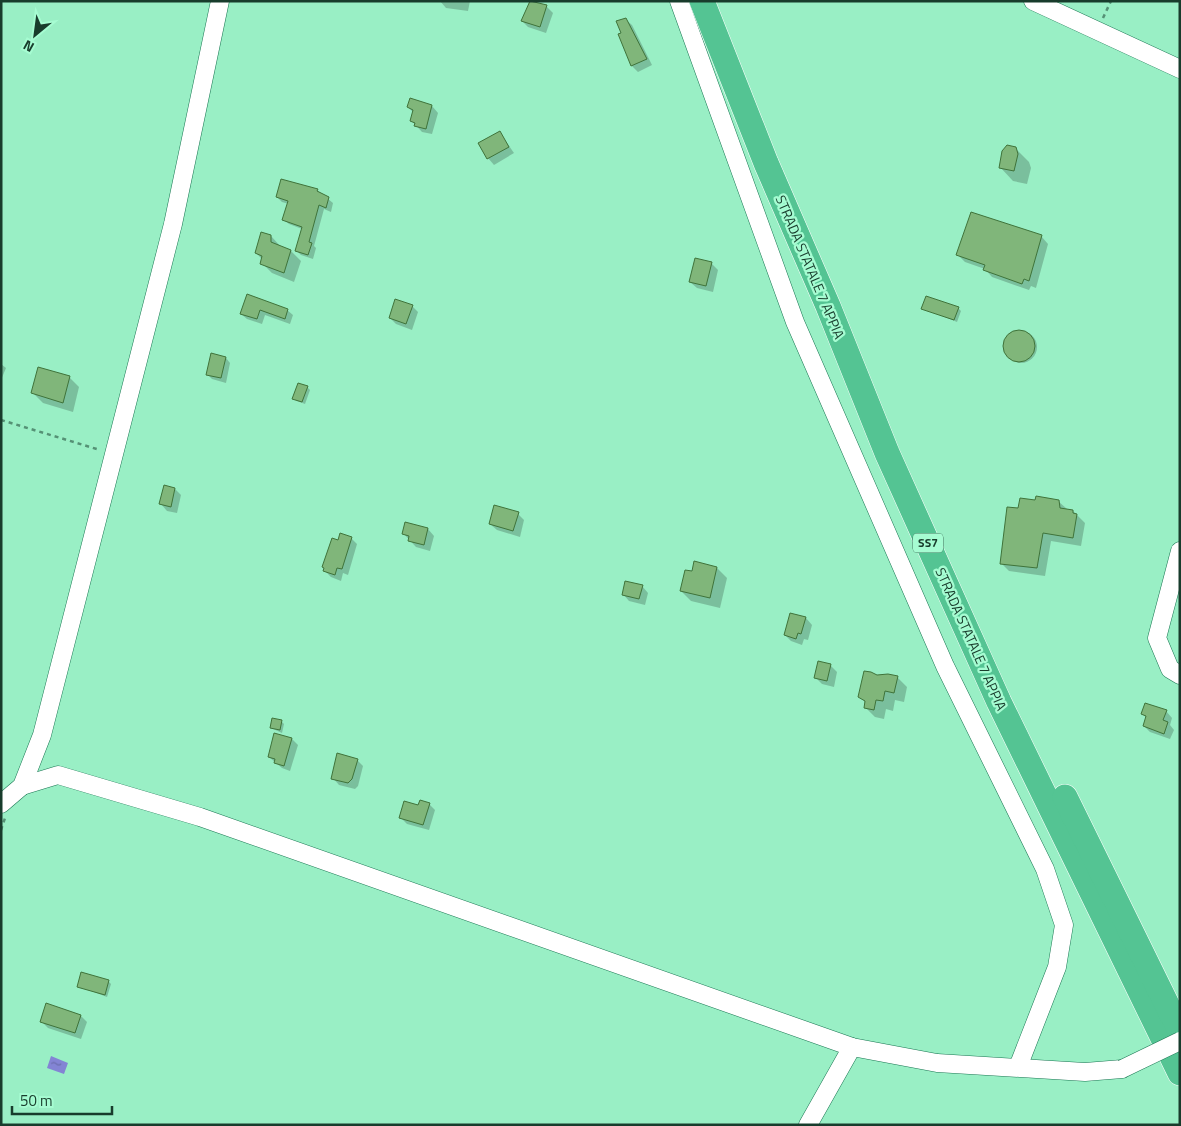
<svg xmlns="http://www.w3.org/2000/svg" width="1181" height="1126" font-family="'Titillium Web',sans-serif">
<defs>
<pattern id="water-ripples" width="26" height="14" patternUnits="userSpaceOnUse" patternTransform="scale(1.25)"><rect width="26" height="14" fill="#8384d4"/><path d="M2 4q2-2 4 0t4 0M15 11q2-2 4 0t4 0" fill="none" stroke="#6a6dac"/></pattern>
</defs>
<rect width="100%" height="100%" fill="#99efc5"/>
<!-- water -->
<path fill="url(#water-ripples)" d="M51 1056 68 1063 64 1074 47 1068Z"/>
<!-- shadow -->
<g fill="#0003">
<path d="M440 1H470L468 11 446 8Z"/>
<path d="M546 6 553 13 546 33 528 27 522 21Z"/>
<path d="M625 19 632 25 652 65 638 72 632 66 620 35 622 34Z"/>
<path d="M411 100 432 106 438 113 432 134 422 132 411 120 413 112 408 107Z"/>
<path d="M500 133 514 153 494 165 488 158Z"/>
<path d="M1015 148 1029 162 1031 168 1027 184 1013 181 1000 167Z"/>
<path d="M317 190 333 203 331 212 324 209 314 246 316 248 313 259 301 255 296 250 302 229 289 224 284 220 289 204 282 202 277 197Z"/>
<path d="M271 236 281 247 291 251 301 261 294 282 272 273 262 263V259L256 253Z"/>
<path d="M1041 236 1048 244 1036 288 1031 286 1029 290 992 277 985 269 965 262 958 255Z"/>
<path d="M711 263 718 270 713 292 697 288 690 282Z"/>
<path d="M247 295 287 310 293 315 290 324 265 315 262 324 247 319 241 314Z"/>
<path d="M412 306 418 312 412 330 396 324 390 318Z"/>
<path d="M923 308H958L961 311 957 322Z"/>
<circle cx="1021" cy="347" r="16"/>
<path d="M226 358 230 363 226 383 212 379 207 374Z"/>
<path d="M1 364 6 368 1 380Z"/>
<path d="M69 377 79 387 73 412 43 403 33 393Z"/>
<path d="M307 387 310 390 305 404 297 401 294 398Z"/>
<path d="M175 489 181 495 177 513 167 511 161 504Z"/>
<path d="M1036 501H1058L1067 509 1073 511 1085 523 1081 546 1051 541 1045 576 1009 571 1001 563 1019 509Z"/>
<path d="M518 514 524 520 520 537 497 530 490 524Z"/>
<path d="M428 529 434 536 430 551 416 547 403 533Z"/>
<path d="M351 538 357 544 348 575 343 573 341 581 331 577 325 571 339 541Z"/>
<path d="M717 568 727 578 720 608 691 601 681 591Z"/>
<path d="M642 586 648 593 645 605 629 601 623 594Z"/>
<path d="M806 618 812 625 808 640 804 639 802 645 791 641 785 635Z"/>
<path d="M830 665 837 672 834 687 822 684 816 678Z"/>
<path d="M877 676 897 677 907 687 904 702 895 700 893 711 886 709 884 719 875 717 865 707 866 703 860 696Z"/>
<path d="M1166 711 1172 718 1170 725 1174 730 1170 739 1150 732 1144 726 1147 718 1142 714Z"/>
<path d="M282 722 284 724 282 733 271 728Z"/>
<path d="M292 739 298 745 290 771 282 768 269 757Z"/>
<path d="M357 760 363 766 358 786 355 789 339 785 333 778Z"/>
<path d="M429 804 435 810 429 830 407 824 401 818Z"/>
<path d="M108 981 111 984 107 997 78 986Z"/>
<path d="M81 1016 87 1022 81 1039 48 1028 41 1021Z"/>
</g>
<!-- building -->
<g fill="#80b67a" stroke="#3f733a">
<path d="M530 1 547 5 540 27 521 21Z"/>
<path d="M626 18 647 59 631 66 618 34 621 33 616 21Z"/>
<path d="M410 98 432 105 426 129 414 126 415 123 410 121 413 110 407 107Z"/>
<path d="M500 131 509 147 487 159 478 143Z"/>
<path d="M1007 145 1016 147 1018 154 1014 171 999 168 1002 151Z"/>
<path d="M281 179 318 189 317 191 329 197 326 208 319 205 309 242 312 243 308 255 295 251 302 227 282 220 288 201 276 197Z"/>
<path d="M971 212 1042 235 1029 281 1024 279 1022 284 983 270 985 265 956 255Z"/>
<path d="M261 232 271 235V242L291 250 284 273 260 264 262 256 255 253Z"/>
<path d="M695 258 712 262 706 286 689 282Z"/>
<path d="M247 294 288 309 285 319 260 310 257 319 240 314Z"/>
<path d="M926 296 959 307 954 320 921 309Z"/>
<path d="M395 299 413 305 406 324 389 318Z"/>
<circle cx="1019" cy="346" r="16"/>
<path d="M211 353 226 357 221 378 206 375Z"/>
<path d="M38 367 70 376 63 403 31 393Z"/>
<path d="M298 383 308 386 302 402 292 399Z"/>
<path d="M164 485 175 488 171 507 159 504Z"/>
<path d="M1036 496 1059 500 1060 508 1073 510V513L1077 514 1073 538 1043 533 1037 568 1000 564 1007 507 1018 508 1020 498 1035 500Z"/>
<path d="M494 505 519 512 513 531 489 524Z"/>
<path d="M405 522 428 528 424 545 408 541 409 536 402 534Z"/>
<path d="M340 533 352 537 342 569 337 568 335 575 323 571 324 568 322 567 332 538 338 540Z"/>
<path d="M694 561 717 567 710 598 680 591 685 570 692 571Z"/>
<path d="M625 581 643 585 639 599 622 595Z"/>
<path d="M790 613 806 617 801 634 798 633 796 639 784 635Z"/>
<path d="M818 661 831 664 827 681 814 678Z"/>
<path d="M864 671 871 672 877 675 888 674 898 676 894 693 885 691 883 701 876 700 874 710 864 708 865 701 858 697Z"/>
<path d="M1145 703 1167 710 1163 720 1168 722 1164 734 1143 726 1146 716 1141 714Z"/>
<path d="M272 718 282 720 280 730 270 728Z"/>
<path d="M274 733 292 738 284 766 274 763 275 759 268 757Z"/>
<path d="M337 753 358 759 352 779 348 783 331 779Z"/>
<path d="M420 800 430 803 423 825 399 818 404 801 418 805Z"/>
<path d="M81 972 109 980 105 995 77 987Z"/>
<path d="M46 1003 81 1015 75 1033 40 1022Z"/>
</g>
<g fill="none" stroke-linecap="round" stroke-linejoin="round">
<defs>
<g id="minor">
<path d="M679 1 795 322 945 666 1045 869 1064 925 1057 967 1018 1067"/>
<path d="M1033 1 1180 69"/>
<path d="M1180 551 1157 638 1170 669 1180 675"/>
<path d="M22 786 58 775 200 817 852 1047 937 1063 1085 1072 1122 1069"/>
<path d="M1 804 22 786 42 735 173 224 220 1"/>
<path d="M808 1125 852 1047"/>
</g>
<g id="highway">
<path d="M702 1 766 163 828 306 887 453 999 702 1180 1073"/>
<path d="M1065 797 1180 1031"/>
</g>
</defs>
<!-- minor casing -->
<use href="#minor" stroke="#1a7753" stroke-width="19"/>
<!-- highway casing -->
<use href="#highway" stroke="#fff" stroke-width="26"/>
<!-- path -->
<g stroke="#559175" stroke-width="2.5" stroke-dasharray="4 4" stroke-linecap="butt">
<path d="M1103 18 1111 1"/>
<path d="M1 420 100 450"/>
<path d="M1 830 5 818"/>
</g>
<!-- minor -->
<use href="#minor" stroke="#fff" stroke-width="18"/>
<!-- highway -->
<use href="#highway" stroke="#54c493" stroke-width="25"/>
<defs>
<path id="minor-bridge" d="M1122 1069 1180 1041"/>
</defs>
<!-- minor-bridge casing -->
<use href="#minor-bridge" stroke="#1a7753" stroke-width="19" stroke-linecap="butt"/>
<!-- minor-bridge -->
<use href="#minor-bridge" stroke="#fff" stroke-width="18"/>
</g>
<g text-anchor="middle" stroke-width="4.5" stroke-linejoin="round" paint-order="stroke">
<!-- shield labels -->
<rect fill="#a6fcd2" stroke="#43765e" stroke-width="1" x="913" y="533.5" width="30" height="19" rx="4"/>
<g font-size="12" font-weight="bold" fill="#183c2c">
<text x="928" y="547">SS7</text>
</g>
<!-- street labels -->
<g font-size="14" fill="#183c2c" stroke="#a6fcd2">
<text transform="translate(810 267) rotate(67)" y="5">STRADA STATALE 7 APPIA</text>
<text transform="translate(971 639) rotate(66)" y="5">STRADA STATALE 7 APPIA</text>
</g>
</g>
<!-- border -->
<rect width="1181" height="1126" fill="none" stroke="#183c2c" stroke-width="5"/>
<!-- north arrow -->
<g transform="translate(35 35) rotate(209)" stroke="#a6fcd2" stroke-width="4" paint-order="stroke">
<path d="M0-4L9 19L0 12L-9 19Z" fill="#183c2c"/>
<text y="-8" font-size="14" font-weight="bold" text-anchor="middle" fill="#183c2c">N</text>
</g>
<!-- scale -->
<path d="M12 1106v8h100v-8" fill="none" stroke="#183c2c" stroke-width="2.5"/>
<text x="20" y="1106" font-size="15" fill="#183c2c" stroke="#a6fcd2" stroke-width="4" paint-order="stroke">50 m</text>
</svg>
